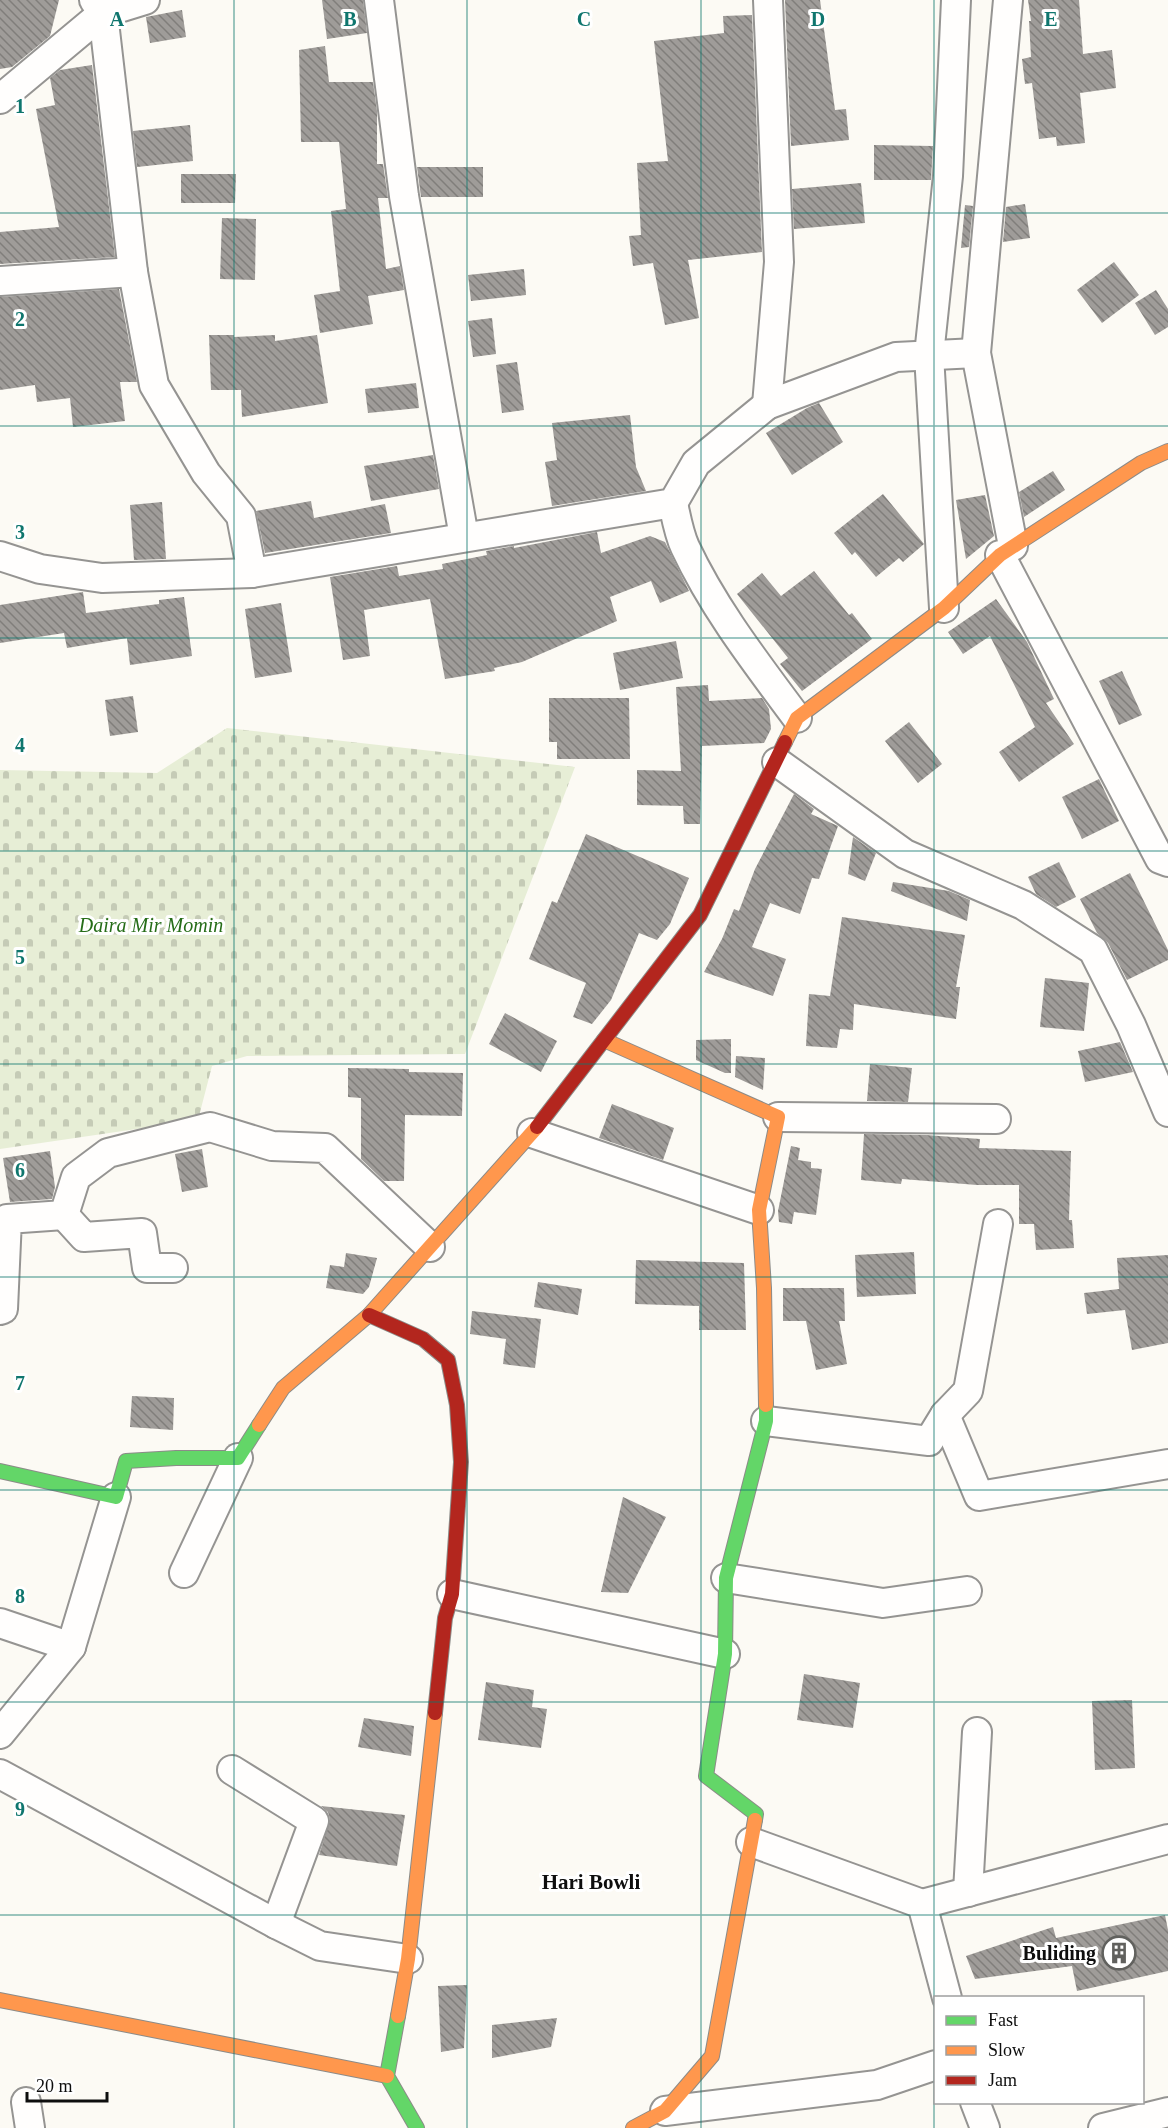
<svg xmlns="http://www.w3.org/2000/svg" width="1168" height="2128" font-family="Georgia,serif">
<defs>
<pattern id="cemetery-stones" width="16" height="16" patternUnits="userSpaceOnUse" patternTransform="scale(1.5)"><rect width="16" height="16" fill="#e7eed6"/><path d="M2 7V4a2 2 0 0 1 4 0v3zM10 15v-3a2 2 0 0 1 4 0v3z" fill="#c5cbb6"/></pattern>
<pattern id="building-back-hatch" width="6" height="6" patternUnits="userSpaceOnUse" patternTransform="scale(1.5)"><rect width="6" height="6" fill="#9f9c99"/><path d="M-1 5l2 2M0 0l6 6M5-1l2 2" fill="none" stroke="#807e7b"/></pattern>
</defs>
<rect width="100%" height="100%" fill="#fcfaf4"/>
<!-- cemetery -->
<path fill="url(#cemetery-stones)" d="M227 728 575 767 465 1054 247 1056 212 1066 198 1120 0 1149V770L157 773Z"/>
<!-- building -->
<g fill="url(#building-back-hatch)">
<path d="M0 0H59L50 36 12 67 0 69Z"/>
<path d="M322 0H363L367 33 327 39Z"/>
<path d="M785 0H820L835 110 846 109 849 140 791 146Z"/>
<path d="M1028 0H1079L1083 54 1112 50 1116 88 1080 93 1085 143 1057 146 1056 137 1039 139 1032 83 1025 84 1022 59 1031 57 1029 21H1031Z"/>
<path d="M182 10 186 37 150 43 146 17Z"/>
<path d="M752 15 762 252 688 260 699 318 665 325 653 263 633 266 629 236 641 235 637 163 668 161 654 41 724 33 723 16Z"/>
<path d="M325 46 329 82H373L377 111V164H383L388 198H378L386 269 400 266 404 290 368 296 373 324 320 333 314 295 340 291 331 211 346 209 339 142H301L299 50Z"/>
<path d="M92 65 115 257 0 264V232L59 227 36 109 55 105 50 78 60 70Z"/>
<path d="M190 125 193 161 137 167 133 131Z"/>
<path d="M874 145 933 146 931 180H874Z"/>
<path d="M417 167H483V197H421Z"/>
<path d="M181 174H236L235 203H181Z"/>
<path d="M861 183 865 223 794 229 792 189Z"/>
<path d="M1025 204 1030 238 1003 242 1006 207Z"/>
<path d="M965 205 973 206 969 247 961 248Z"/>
<path d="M222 218 256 219 255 280 220 279Z"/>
<path d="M1114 262 1139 295 1102 323 1077 290Z"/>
<path d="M524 269 526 295 471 301 468 275Z"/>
<path d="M119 289 137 382H120L125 421 73 427 70 398 37 402 35 385 0 390V297Z"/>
<path d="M1156 290 1168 309V327L1155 335 1135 303Z"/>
<path d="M492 318 496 354 473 357 468 321Z"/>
<path d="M209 335H234V337L275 335V341L317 335 328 403 242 417 241 390H211Z"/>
<path d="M517 362 524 410 502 413 496 365Z"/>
<path d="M416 383 419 408 368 413 365 389Z"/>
<path d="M819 403 843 442 792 475 766 433 807 408Z"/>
<path d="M630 415 636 467 646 491 552 506 545 462 557 460 552 423Z"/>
<path d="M433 455 439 489 371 501 364 466Z"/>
<path d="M1053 471 1065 490 1024 517 1019 492Z"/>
<path d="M883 494 924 544 903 562 899 558 876 577 855 552 852 555 834 533Z"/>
<path d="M985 495 994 536 966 559 956 500Z"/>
<path d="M311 501 314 518 385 504 391 533 265 553 256 511Z"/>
<path d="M162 502 166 559 134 560 130 505Z"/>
<path d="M597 532 601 553 650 536 665 542 689 591 660 603 651 581 610 597 617 621 522 662 494 668 495 671 445 679 430 599 364 610 370 656 343 660 330 577 397 566 399 576 443 569 442 564 487 555 486 551 514 546V548Z"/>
<path d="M814 571 849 615 852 613 872 639 802 691 780 664 788 658 737 594 762 573 781 596Z"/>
<path d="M83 592 86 613 159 604V600L184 597 192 656 130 665 127 638 67 648 64 633 0 643V605Z"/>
<path d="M996 599 1027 642 1054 699 1046 703 1074 744 1019 782 999 752 1035 727 990 636 963 654 948 632Z"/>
<path d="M281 603 292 672 255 678 245 609Z"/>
<path d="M676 641 683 678 620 690 613 653Z"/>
<path d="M1122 671 1142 715 1119 725 1099 681Z"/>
<path d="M708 685 709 701 762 698 769 709 771 729 764 743 702 746 700 824H684L683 806 637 805V770L681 771 676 687Z"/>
<path d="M133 696 138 732 110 736 105 700Z"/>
<path d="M549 698H629L630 759H557V742H549Z"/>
<path d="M909 722 942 764 918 783 885 741Z"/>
<path d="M1099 779 1119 821 1082 839 1062 797Z"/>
<path d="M794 794 814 809 811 814 838 826 819 879 812 878 800 914 770 903 752 947 786 959 773 996 704 972 722 939 734 909 739 911 755 869Z"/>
<path d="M586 834 689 878 670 924 657 940 639 933 611 1000 592 1024 573 1017 586 983 529 959 552 901 557 903Z"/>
<path d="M853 837 876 853 865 881 848 874Z"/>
<path d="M1059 862 1076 897 1056 907 1036 894 1028 877Z"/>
<path d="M1130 873 1168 950V960L1127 980 1108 943 1097 933 1080 899Z"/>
<path d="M893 882 949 891 970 900 967 921 891 891Z"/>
<path d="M842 917 965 935 956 987H960L956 1019 854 1004 853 1030 840 1029 837 1048 806 1046 809 994 830 996Z"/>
<path d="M1045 978 1089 983 1084 1031 1040 1027Z"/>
<path d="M505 1013 557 1041 541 1072 489 1044Z"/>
<path d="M731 1039V1073H725L696 1060V1040Z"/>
<path d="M1120 1042 1133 1072 1085 1082 1078 1051Z"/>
<path d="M736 1056 765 1058 763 1090 735 1077Z"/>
<path d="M870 1064 912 1068 908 1102 867 1101Z"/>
<path d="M348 1068 409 1069V1072L463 1073 462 1116 405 1115 404 1181H384L361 1159V1098L348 1097Z"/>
<path d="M612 1104 674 1128 663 1160 599 1138Z"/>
<path d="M864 1134 926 1135 980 1139 979 1148 1071 1151 1069 1220H1072L1074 1248 1036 1250 1034 1224H1019V1185H977L902 1179 901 1184 861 1180Z"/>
<path d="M791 1146 800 1148 798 1160 811 1162V1168L822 1169 816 1215 794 1212 792 1224 779 1222 778 1211Z"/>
<path d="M202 1149 208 1187 182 1192 175 1154Z"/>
<path d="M50 1151 55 1187 52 1199 10 1202 3 1158Z"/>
<path d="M914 1252 916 1294 857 1297 855 1255Z"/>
<path d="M346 1253 377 1258 369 1287 363 1294 326 1288 330 1265 344 1267Z"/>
<path d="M1168 1255V1343L1132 1350 1125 1310 1087 1314 1084 1293 1119 1289 1117 1258Z"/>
<path d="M636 1260 744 1263 746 1330H699V1306L635 1304Z"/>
<path d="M538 1282 582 1289 578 1315 534 1307Z"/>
<path d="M783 1288H844L845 1321H839L847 1364 816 1370 806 1321H783Z"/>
<path d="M472 1311 541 1319 535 1368 503 1364 506 1339 470 1334Z"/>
<path d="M132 1396 174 1398 173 1430 130 1427Z"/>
<path d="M623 1497 666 1517 628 1593 601 1592Z"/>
<path d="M804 1674 860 1683 853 1728 797 1720Z"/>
<path d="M486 1682 534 1690 532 1707 547 1709 541 1748 478 1740Z"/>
<path d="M1132 1700 1135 1768 1095 1770 1092 1701Z"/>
<path d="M364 1718 414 1726 411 1756 358 1747Z"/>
<path d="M321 1806 405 1815 397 1866 319 1855 330 1820 328 1812Z"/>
<path d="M1165 1915 1168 1930V1971L1077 1991 1072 1966 975 1979 966 1956 1053 1927 1056 1938Z"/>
<path d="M467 1985 464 2048 441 2052 438 1986Z"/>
<path d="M557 2018 551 2047 492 2058V2025Z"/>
</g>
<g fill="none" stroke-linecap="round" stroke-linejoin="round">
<defs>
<g id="street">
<path d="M94 0 103 13 133 272 154 385 206 473 241 516 252 573"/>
<path d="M379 0 404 196 464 537"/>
<path d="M1008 0 976 353 1013 546"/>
<path d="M0 99 103 13 145 0"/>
<path d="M0 281 133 272"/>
<path d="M767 405 779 262 768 0"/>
<path d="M673 503C676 517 679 534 685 547 714 609 757 664 797 718"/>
<path d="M1000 555 1160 859 1168 862"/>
<path d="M0 556 40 569 102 578 252 573 673 503 696 463 767 405 896 357 976 353"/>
<path d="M944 608 929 355 948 176 956 0"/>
<path d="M777 762 905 854 1023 905 1093 950 1131 1025 1168 1112"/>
<path d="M778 1117 996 1119"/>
<path d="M532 1133 759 1210"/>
<path d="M64 1215 84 1237 142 1233 147 1268H173"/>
<path d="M0 1310 3 1309 7 1219 64 1215 76 1177 108 1153 210 1127 272 1146 325 1148 430 1247"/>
<path d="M945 1415 979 1496 1168 1464"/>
<path d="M766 1421 929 1441 945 1415 968 1391 998 1224"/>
<path d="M184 1573 238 1458"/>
<path d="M726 1578 883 1603 967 1591"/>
<path d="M452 1594 725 1654"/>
<path d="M0 1623 71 1647"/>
<path d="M0 1734 71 1647 116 1497"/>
<path d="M232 1770 314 1821 276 1924"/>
<path d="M0 1774 276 1924 320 1946 408 1959"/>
<path d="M751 1842 922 1904 1168 1839"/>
<path d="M968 1892 977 1732"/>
<path d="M922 1904 947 1998"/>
<path d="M26 2102 30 2128"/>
<path d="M975 2102 985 2128"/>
<path d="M665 2111 877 2085 936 2065"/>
<path d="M1103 2128 1168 2112"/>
</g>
<g id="fast">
<path d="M0 1471 116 1497 126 1461 176 1458H238L259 1425"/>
<path d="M755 1820 756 1814 706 1776 725 1654 726 1578 766 1421V1405"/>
<path d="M398 2016 387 2076 417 2128"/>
</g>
<g id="slow">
<path d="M785 742 797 718 944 608 1000 555 1141 463 1168 451"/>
<path d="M604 1040 778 1117 759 1210 764 1288 766 1405"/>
<path d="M259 1425 283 1388 369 1315 537 1127"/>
<path d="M0 2000 387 2076"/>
<path d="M398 2016 408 1959 435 1713"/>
<path d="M633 2128 665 2111 712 2056 755 1820"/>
</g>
<g id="jam">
<path d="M537 1127 700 915 785 742"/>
<path d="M369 1315 423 1339 448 1360 457 1405 461 1462 452 1594 445 1618 435 1713"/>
</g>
</defs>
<!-- street casing -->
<use href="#street" stroke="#959492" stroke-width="32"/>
<!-- fast casing -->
<use href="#fast" stroke="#8c8b88" stroke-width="16"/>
<!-- slow casing -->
<use href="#slow" stroke="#8c8b88" stroke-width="16"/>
<!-- jam casing -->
<use href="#jam" stroke="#8c8b88" stroke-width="16"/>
<!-- street -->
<use href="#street" stroke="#fffefd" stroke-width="28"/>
<!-- fast -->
<use href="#fast" stroke="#63d668" stroke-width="14"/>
<!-- slow -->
<use href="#slow" stroke="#ff974d" stroke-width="14"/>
<!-- jam -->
<use href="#jam" stroke="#b3261e" stroke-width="14"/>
</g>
<!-- grid -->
<path fill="none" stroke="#0f766e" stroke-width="1.5" stroke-opacity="0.55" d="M234 0V2128M467 0V2128M701 0V2128M934 0V2128M0 213H1168M0 426H1168M0 638H1168M0 851H1168M0 1064H1168M0 1277H1168M0 1490H1168M0 1702H1168M0 1915H1168"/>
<!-- icons -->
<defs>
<symbol id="building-ring" viewBox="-11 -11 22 22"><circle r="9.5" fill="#fff" stroke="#61615e" stroke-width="1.5"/><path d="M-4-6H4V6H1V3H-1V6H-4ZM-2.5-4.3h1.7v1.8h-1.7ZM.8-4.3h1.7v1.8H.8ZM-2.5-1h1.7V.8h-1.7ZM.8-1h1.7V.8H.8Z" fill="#61615e"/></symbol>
</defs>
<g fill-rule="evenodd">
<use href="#building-ring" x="1100" y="1934" width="38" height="38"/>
</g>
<g text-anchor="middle" stroke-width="6" stroke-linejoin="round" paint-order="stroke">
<!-- park labels -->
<g font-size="20" font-style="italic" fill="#266d18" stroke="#fff">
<text x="151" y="932">Daira Mir Momin</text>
</g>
<!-- poi labels -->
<g font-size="20" font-weight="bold" fill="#0e0e0e" stroke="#fff" text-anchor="end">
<text x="1096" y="1960">Buliding</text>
</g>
<!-- neighbourhood labels -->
<g font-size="21" font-weight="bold" fill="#0e0e0e" stroke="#fff">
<text x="591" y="1889">Hari Bowli</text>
</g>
</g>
<g font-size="20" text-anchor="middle" font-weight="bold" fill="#0f766e" stroke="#fff" stroke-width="6" stroke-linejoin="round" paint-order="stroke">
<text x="117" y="26">A</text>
<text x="350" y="26">B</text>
<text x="584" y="26">C</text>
<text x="818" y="26">D</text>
<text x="1051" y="26">E</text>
<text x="20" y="113">1</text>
<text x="20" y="326">2</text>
<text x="20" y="539">3</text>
<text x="20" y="752">4</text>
<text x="20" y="964">5</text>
<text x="20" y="1177">6</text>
<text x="20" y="1390">7</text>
<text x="20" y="1603">8</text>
<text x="20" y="1816">9</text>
</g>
<!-- legend -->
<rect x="934" y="1996" width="210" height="108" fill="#ffffff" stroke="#9f9f9f" stroke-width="1.5"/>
<rect x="946" y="2016" width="30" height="9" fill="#63d668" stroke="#9f9f9f" stroke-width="1.5"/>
<text x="988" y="2026" font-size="18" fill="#0e0e0e">Fast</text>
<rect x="946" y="2046" width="30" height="9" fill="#ff974d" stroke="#9f9f9f" stroke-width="1.5"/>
<text x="988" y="2056" font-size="18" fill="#0e0e0e">Slow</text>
<rect x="946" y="2076" width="30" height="9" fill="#b3261e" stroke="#9f9f9f" stroke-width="1.5"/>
<text x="988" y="2086" font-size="18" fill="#0e0e0e">Jam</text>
<!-- scale -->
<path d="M27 2092v9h80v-9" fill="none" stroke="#0e0e0e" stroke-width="3"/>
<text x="36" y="2092" font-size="18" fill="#0e0e0e" stroke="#ffffff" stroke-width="4.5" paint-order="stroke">20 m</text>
</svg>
